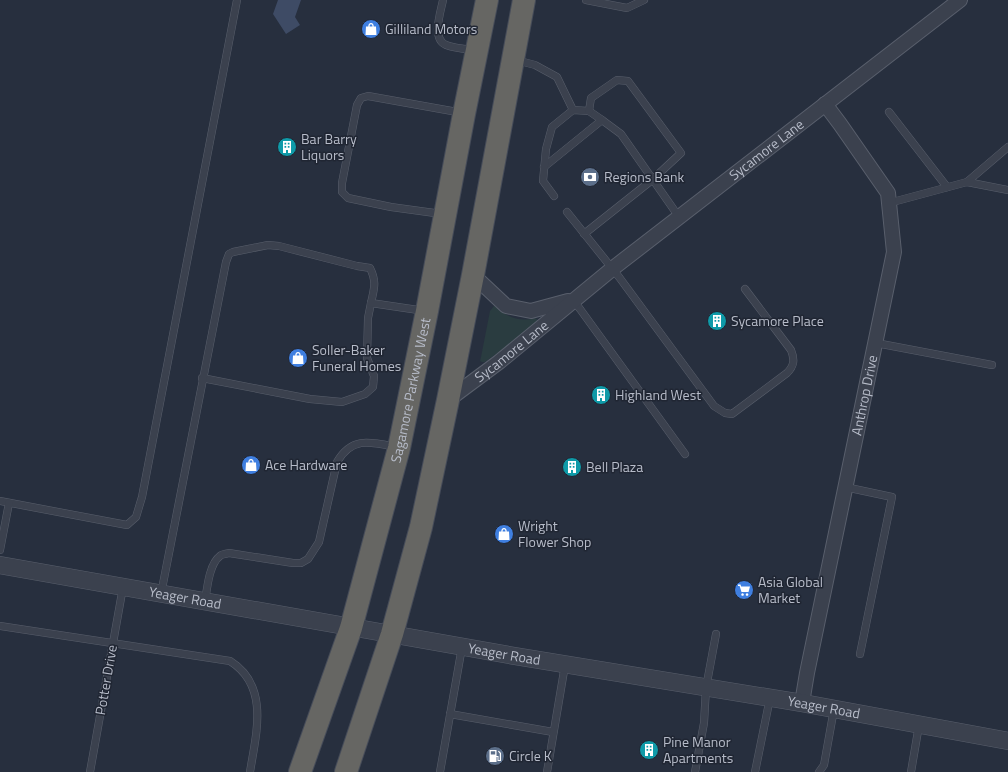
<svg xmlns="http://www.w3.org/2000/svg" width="1008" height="772" font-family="'Titillium Web',sans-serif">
<rect width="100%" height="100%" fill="#272f3e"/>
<!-- green -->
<path fill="#2a3c40" d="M494 306C498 307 501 310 504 313 514 320 524 321 535 318L539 321 538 324 485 362H482L480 361 481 357 490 311Z"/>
<!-- water -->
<path fill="#3e4b65" d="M278 0H301L295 17 300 25 286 34 273 14Z"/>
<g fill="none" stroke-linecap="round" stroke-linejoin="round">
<defs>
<g id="service">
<path d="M443 0C441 11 431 39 446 45 454 48 465 49 474 50"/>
<path d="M586 0 627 8 644 0"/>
<path d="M516 60 535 65 557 77 573 110"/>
<path d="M889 112 947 187"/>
<path d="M544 167 602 120"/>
<path d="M967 182 1008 147"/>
<path d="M554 196 543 181 546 149 552 127 573 110 589 111 602 120 621 134 679 217"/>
<path d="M889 203 967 182 1008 190"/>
<path d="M567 212 619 277 714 406 725 413 732 414 787 373C794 366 795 360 791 350L745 289"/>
<path d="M442 214 391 207 348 198 342 192V183L357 105 361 98 368 96 463 113"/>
<path d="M584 234 652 180 681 153 628 81 617 80 591 98 589 111"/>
<path d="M573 300 580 309 685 454"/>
<path d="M876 343 992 365"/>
<path d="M202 378 310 399 342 402 365 394 373 387 374 376 367 358 368 318 371 303"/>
<path d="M845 487 892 497 860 654"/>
<path d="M0 501 127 525 136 517 142 497 237 0"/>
<path d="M0 550 9 503"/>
<path d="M161 594 226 262 229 254 233 252 268 245 279 246 357 266 370 268C377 282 374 289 371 303L425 311"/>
<path d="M205 602C207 589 209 564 220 556 222 554 226 554 229 553L293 563H301L308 559 319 542 337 462C352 436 371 442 396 447"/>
<path d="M0 626 230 661C270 686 256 734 250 772"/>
<path d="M450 714 553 732"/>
<path d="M90 772 123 587"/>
<path d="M440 772 462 647"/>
<path d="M547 772 565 665"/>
<path d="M695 772 704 723 706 688 716 634"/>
<path d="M755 772 770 698"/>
<path d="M819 772 824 765 834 709"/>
<path d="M911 772 919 725"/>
</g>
<g id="minor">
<path d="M473 275 506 306 531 311 568 301"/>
<path id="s1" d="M448 400 499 362 612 269 960 0"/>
<path id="s2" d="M802 703 807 673 894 252 888 193 840 124 825 104"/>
</g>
<g id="tertiary">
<path id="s3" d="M0 565 509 655 802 703 1008 741"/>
</g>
<g id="trunk">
<path id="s4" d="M300 772 351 628 399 448 427 311 464 114 487 0"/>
<path d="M346 772 392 634 421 527 448 400 473 275 524 0"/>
</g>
</defs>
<!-- service casing -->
<use href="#service" stroke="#595f6c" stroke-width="8"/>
<!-- minor casing -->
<use href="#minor" stroke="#595f6c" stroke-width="16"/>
<!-- tertiary casing -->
<use href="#tertiary" stroke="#595f6c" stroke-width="18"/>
<!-- trunk casing -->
<use href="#trunk" stroke="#464c59" stroke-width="24"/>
<!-- service -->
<use href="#service" stroke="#3b414e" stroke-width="7"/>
<!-- minor -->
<use href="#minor" stroke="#3b414e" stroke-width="14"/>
<!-- tertiary -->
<use href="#tertiary" stroke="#3b414e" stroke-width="17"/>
<!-- trunk -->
<use href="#trunk" stroke="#666663" stroke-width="22"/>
</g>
<!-- icons -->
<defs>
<symbol id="shop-disc" viewBox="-11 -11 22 22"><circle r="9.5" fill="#3f7fe0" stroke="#202633"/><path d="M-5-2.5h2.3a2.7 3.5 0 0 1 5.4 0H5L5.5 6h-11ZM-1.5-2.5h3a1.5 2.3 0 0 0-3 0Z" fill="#fff"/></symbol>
<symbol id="building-disc" viewBox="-11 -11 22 22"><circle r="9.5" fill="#0f9aa8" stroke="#202633"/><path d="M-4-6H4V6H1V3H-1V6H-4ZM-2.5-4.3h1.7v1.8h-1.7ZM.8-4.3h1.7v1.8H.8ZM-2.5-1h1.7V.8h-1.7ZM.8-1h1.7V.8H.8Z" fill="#fff"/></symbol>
<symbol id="bank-disc" viewBox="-11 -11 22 22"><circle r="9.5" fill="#5c6f8a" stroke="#202633"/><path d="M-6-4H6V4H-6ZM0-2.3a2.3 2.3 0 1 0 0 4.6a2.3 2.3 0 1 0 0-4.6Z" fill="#fff"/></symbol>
<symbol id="supermarket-disc" viewBox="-11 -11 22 22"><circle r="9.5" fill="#3f7fe0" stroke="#202633"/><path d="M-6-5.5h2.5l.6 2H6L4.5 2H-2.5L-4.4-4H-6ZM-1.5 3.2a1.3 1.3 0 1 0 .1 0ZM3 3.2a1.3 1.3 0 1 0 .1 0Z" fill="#fff"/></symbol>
<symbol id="fuel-disc" viewBox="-11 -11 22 22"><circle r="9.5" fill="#5c6f8a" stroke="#202633"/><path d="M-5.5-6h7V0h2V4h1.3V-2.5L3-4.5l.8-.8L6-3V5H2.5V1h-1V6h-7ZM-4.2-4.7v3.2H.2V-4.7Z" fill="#fff"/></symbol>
</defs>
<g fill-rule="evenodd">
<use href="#shop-disc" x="360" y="18" width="22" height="22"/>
<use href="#building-disc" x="276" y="136" width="22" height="22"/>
<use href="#bank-disc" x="579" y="166" width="22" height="22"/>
<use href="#building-disc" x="706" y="310" width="22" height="22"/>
<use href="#shop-disc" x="287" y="347" width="22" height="22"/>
<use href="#building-disc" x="590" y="384" width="22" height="22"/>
<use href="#shop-disc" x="240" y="454" width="22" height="22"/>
<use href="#building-disc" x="561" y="456" width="22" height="22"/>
<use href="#shop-disc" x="493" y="523" width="22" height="22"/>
<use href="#supermarket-disc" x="733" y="579" width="22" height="22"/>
<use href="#building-disc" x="638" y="739" width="22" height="22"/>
<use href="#fuel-disc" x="484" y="745" width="22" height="22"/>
</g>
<g text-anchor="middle" stroke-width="3" stroke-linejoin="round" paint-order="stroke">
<!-- poi labels -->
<g font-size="14" fill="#b7bcc9" stroke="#202633" text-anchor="start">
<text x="385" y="34">Gilliland Motors</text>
<text x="301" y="144">Bar Barry<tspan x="301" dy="16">Liquors</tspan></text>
<text x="604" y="182">Regions Bank</text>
<text x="731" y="326">Sycamore Place</text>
<text x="312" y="355">Soller-Baker<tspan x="312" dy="16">Funeral Homes</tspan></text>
<text x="615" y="400">Highland West</text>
<text x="265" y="470">Ace Hardware</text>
<text x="586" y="472">Bell Plaza</text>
<text x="518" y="531">Wright<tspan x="518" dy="16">Flower Shop</tspan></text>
<text x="758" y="587">Asia Global<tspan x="758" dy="16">Market</tspan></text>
<text x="663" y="747">Pine Manor<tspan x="663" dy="16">Apartments</tspan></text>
<text x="509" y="761">Circle K</text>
</g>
<!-- street labels -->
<g font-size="14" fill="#b7bcc9" stroke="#202633">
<text dy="5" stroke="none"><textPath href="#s1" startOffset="405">Sycamore Lane</textPath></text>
<text dy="5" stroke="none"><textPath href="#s1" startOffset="80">Sycamore Lane</textPath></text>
<text dy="5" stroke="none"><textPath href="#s4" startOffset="398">Sagamore Parkway West</textPath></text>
<text dy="5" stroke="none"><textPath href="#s2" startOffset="314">Anthrop Drive</textPath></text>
<text dy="5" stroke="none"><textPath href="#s3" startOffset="188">Yeager Road</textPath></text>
<text dy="5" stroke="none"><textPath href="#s3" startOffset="512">Yeager Road</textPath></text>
<text transform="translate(106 680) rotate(-80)" y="5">Potter Drive</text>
<text dy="5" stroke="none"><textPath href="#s3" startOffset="836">Yeager Road</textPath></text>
</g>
</g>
</svg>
